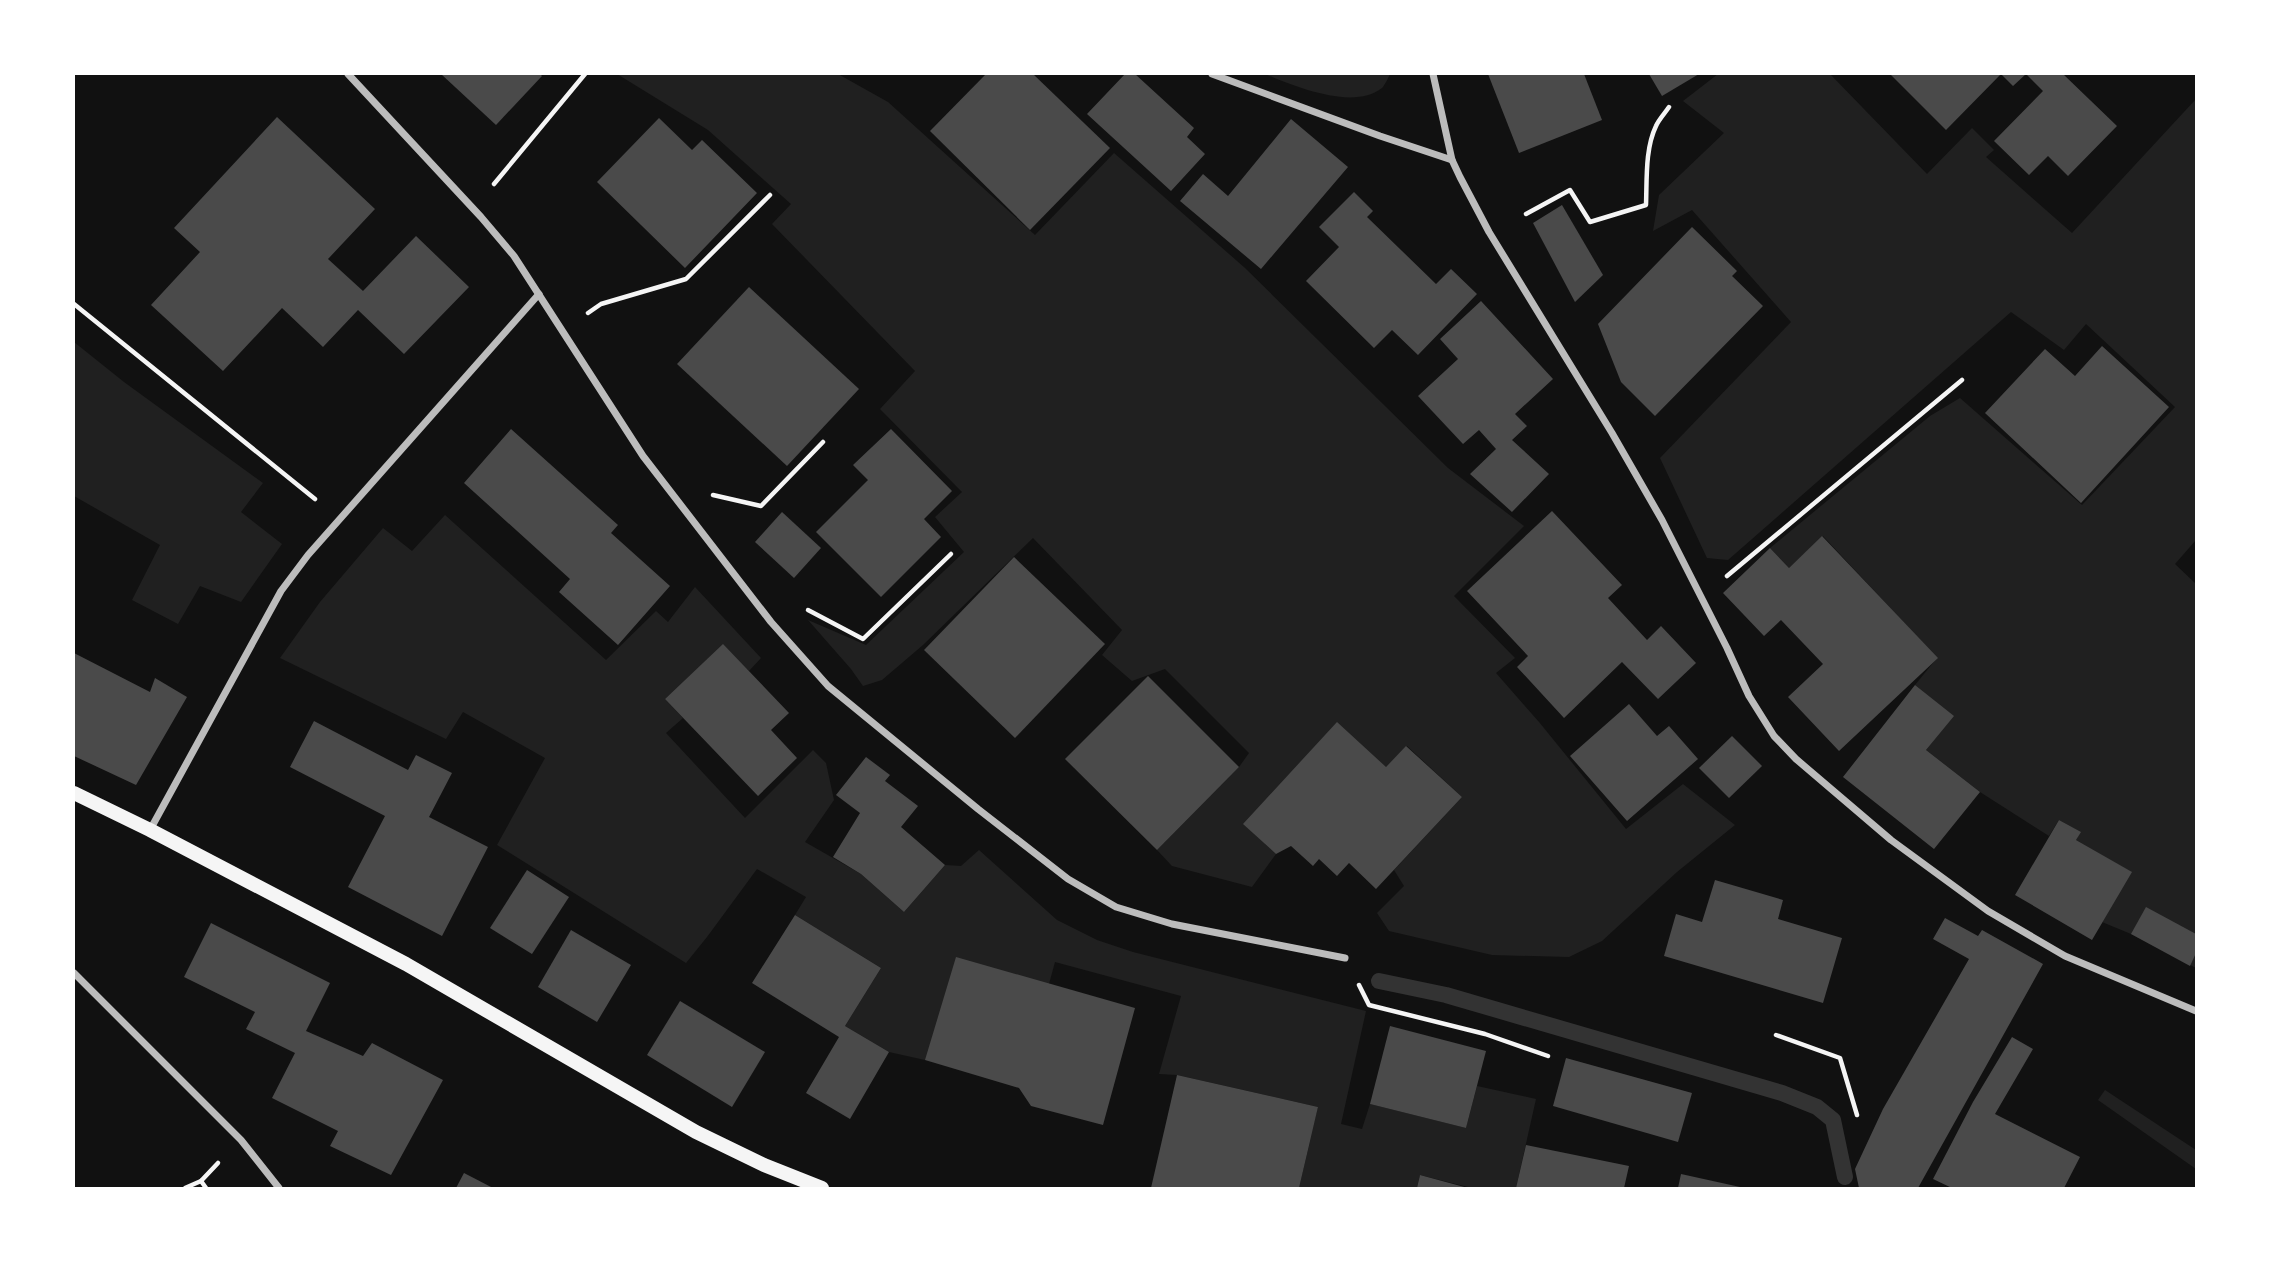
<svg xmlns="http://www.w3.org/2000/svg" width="2270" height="1262" font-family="Montserrat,sans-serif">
<rect width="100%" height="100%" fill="#111"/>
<!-- green -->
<g fill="#202020">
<path d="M617 74H838L888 102 1035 235 1114 153 1245 268 1448 468 1524 526 1454 596 1515 658 1496 673 1539 722 1626 829 1683 784 1735 825 1677 872 1602 941 1569 957 1492 955 1389 931 1377 913 1404 886 1394 870 1462 797 1407 746 1386 767 1244 824 1276 854 1252 887 1172 866 1157 850 1239 767 1249 753 1165 669 1132 681 1102 655 1122 630 1033 538 923 645 882 680 863 686 851 669 808 620 866 645 964 552 935 517 962 492 880 409 915 371 772 224 791 204 708 130Z"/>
<path d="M1265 74H1390C1388 78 1385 85 1382 88 1353 111 1294 86 1265 74Z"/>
<path d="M1718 74H1830L1927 174 1972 128 1994 150 1986 157 2072 233 2196 99V540L2175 564 2196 584V968L2131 934 2102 922 2131 872 2076 840 2080 832 2059 820 2049 836 1980 792 1926 750 1953 716 1915 685 1937 658 1823 536 1789 568 1770 548 1930 416 1960 398 2082 505 2175 407 2086 324 2064 350 2011 312 1728 560 1707 558 1660 458 1791 322 1692 210 1653 231 1659 195 1724 133 1683 101Z"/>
<path d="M74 342 124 382 263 483 241 512 282 544 241 602 200 586 178 624 132 600 160 545 74 496Z"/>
<path d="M445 515 606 660 656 611 668 622 695 587 761 658 749 671 723 645 665 699 683 718 666 733 745 818 813 750 826 763 834 800 805 842 861 874 904 912 945 865 961 866 979 850 1057 920 1097 940 1133 952 1366 1011 1341 1124 1362 1129 1370 1104 1466 1128 1477 1086 1536 1099 1516 1188H1472L1420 1175 1417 1188H1299L1318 1107 1177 1075 1159 1074 1181 996 1055 962 1049 984 925 1060 889 1052 845 1026 881 968 795 915 806 897 757 869 707 937 686 963 497 845 545 758 463 712 446 739 280 658 320 602 383 528 412 551Z"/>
<path d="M2105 1090 2196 1150V1169L2098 1100Z"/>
</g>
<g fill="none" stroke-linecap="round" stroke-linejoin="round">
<!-- stream -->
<path stroke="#333" stroke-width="16" d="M1379 981 1446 995 1782 1093 1817 1107 1833 1120 1845 1177"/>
</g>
<!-- building -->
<g fill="#4a4a4a">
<path d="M441 74H540L542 76 496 125Z"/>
<path d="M986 74H1033L1110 148 1030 230 930 131Z"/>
<path d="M1125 74H1135L1194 128 1187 137 1205 154 1171 191 1087 114Z"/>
<path d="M1488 74H1584L1602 120 1519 153Z"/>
<path d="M1649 74H1699L1662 96Z"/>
<path d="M1890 74H2063L2117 126 2068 176 2048 156 2029 175 1994 141 2043 91 2026 74 2013 86 2001 74 1946 130Z"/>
<path d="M277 117 375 209 328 259 363 291 416 236 469 287 404 354 358 310 323 347 282 308 223 371 151 305 200 252 174 228Z"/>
<path d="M659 118 692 150 702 140 757 193 685 268 597 182Z"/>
<path d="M1291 119 1348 167 1261 269 1180 201 1203 174 1228 196Z"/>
<path d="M1354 192 1373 211 1367 217 1436 284 1451 269 1477 294 1418 355 1392 330 1374 348 1306 281 1339 247 1319 227Z"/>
<path d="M1562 205 1603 275 1575 302 1533 223Z"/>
<path d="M1692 227 1737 271 1732 276 1763 306 1655 416 1621 382 1598 324Z"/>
<path d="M749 287 859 389 787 466 677 364Z"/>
<path d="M1481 301 1553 379 1515 414 1527 426 1512 440 1549 474 1512 512 1470 474 1496 449 1479 430 1463 444 1418 396 1458 359 1440 339Z"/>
<path d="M2102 346 2169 407 2081 503 1985 413 2045 349 2075 376Z"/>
<path d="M511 429 618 525 611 533 670 586 618 645 559 592 570 579 464 483Z"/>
<path d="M891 429 952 491 924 519 941 537 881 597 816 532 868 480 853 465Z"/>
<path d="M1552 511 1622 585 1608 598 1647 640 1661 626 1696 663 1658 699 1622 662 1564 718 1517 667 1528 656 1467 591Z"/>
<path d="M782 512 821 548 794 578 755 542Z"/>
<path d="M1822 536 1938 658 1839 751 1788 697 1823 664 1781 620 1764 636 1723 593 1770 548 1789 568Z"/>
<path d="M1014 557 1105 644 1015 738 924 650Z"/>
<path d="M723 644 789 713 771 730 797 758 758 796 665 699Z"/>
<path d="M74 653 150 692 155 678 187 697 136 785 74 756Z"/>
<path d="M1148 676 1239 767 1157 850 1065 759Z"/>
<path d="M1915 685 1954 716 1926 750 1980 792 1934 849 1843 777Z"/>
<path d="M1629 704 1657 736 1669 726 1698 759 1627 821 1570 756Z"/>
<path d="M314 721 408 770 416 755 452 773 429 817 488 847 442 936 348 887 385 816 290 767Z"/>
<path d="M1337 722 1386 767 1406 746 1462 797 1376 889 1349 863 1337 876 1319 859 1313 866 1291 846 1276 854 1243 824Z"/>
<path d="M1732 736 1762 766 1729 798 1699 768Z"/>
<path d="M866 757 890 775 885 781 918 806 901 827 945 865 904 912 861 874 833 857 860 813 836 795Z"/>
<path d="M2059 820 2081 832 2076 840 2132 872 2092 940 2015 895Z"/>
<path d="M527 870 569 897 532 954 490 928Z"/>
<path d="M1715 880 1783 900 1778 919 1842 938 1823 1003 1664 956 1676 914 1702 922Z"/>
<path d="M2146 907 2196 934V953L2190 966 2131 934Z"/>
<path d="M795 915 881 968 845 1026 889 1052 850 1119 806 1093 839 1037 752 983Z"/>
<path d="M1945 918 1978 936 1982 930 2043 964 1918 1188H1859L1855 1169 1883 1109 1969 959 1933 939Z"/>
<path d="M211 923 330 983 306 1031 363 1056 372 1043 443 1080 391 1175 330 1146 338 1131 272 1098 295 1053 246 1029 255 1012 184 977Z"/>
<path d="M571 930 631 965 597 1022 538 987Z"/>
<path d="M956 957 1135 1008 1103 1125 1031 1106 1019 1088 925 1060Z"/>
<path d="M680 1001 765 1052 732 1107 647 1055Z"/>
<path d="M1390 1026 1486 1051 1466 1128 1370 1104Z"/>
<path d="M2012 1037 2033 1049 1995 1114 2080 1157 2064 1188H1952L1933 1179 1973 1102Z"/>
<path d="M1566 1058 1692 1093 1678 1142 1553 1106Z"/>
<path d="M1177 1075 1318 1107 1299 1188H1151Z"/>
<path d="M1526 1145 1629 1166 1624 1188H1516Z"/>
<path d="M464 1173 493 1188H456Z"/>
<path d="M1681 1174 1740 1187V1188H1678Z"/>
<path d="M1420 1175 1468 1188H1417Z"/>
</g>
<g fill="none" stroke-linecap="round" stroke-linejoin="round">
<!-- path -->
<g stroke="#f5f5f5" stroke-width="4.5">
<path d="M494 184 585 74"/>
<path d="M1526 214 1570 190 1590 222 1646 205C1647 179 1645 149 1656 126 1659 119 1665 113 1669 107"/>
<path d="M74 304 315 499"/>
<path d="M588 313 601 304 686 279 770 195"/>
<path d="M713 495 761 506 823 442"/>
<path d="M1727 576 1962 380"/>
<path d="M808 610 863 639 951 554"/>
<path d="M1359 985 1369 1005 1485 1034 1548 1056"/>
<path d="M1776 1035 1840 1058 1857 1115"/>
<path d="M201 1181 206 1188"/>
<path d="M185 1188 201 1181 218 1163"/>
</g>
<!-- minor -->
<g stroke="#bcbcbc" stroke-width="7">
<path d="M348 74 481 217 514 256 643 456 771 622 828 686 978 809 1068 879 1116 907 1172 924 1345 958"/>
<path d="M1212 74 1380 136 1452 160"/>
<path d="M1433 74 1452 160 1460 177 1489 232 1612 433 1662 520 1727 648 1749 696 1774 736 1796 759 1891 840 1988 911 2065 956 2196 1011"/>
<path d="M150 830 281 591 308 555 539 294"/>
<path d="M74 973 241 1140 279 1188"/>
</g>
<!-- secondary -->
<path stroke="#f5f5f5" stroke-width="14" d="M74 793 150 830 406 964 696 1132 764 1165 822 1188"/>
</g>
<!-- border -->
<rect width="2270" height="1262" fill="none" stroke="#ffffff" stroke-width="150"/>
</svg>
